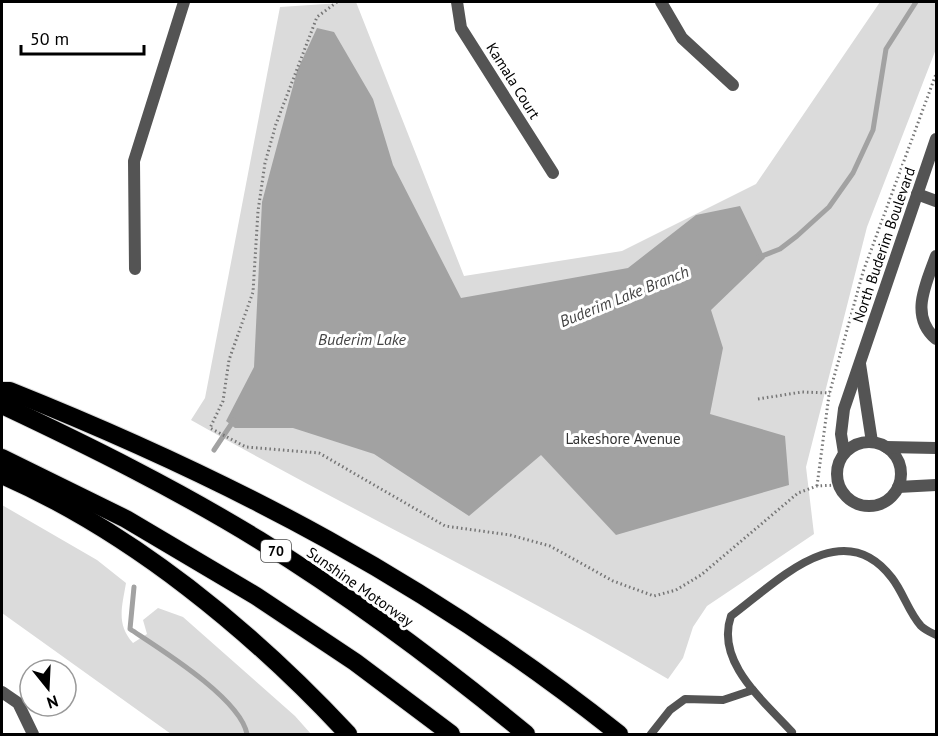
<svg xmlns="http://www.w3.org/2000/svg" width="938" height="736" font-family="'PT Sans',sans-serif">
<rect width="100%" height="100%" fill="#fff"/>
<!-- green -->
<g fill="#dbdbdb">
<path d="M356 2 464 276 622 251 756 184 880 2H936V49L867 227 806 467 814 534 707 606 693 627 683 658 668 679C512 587 348 509 191 420L205 398 280 7Z"/>
<path d="M2 505 97 560 126 583C122 607 116 624 133 643L147 634 143 620 158 608 183 617 295 716 311 734H171L2 613Z"/>
</g>
<!-- water -->
<path fill="#a2a2a2" d="M317 28 334 32 373 99 393 165 461 298 628 268 696 215 740 206 765 258 711 310 723 348 710 414 785 436 789 485 616 535 541 455 469 516 374 454 293 428H235L226 421 254 367 262 202 297 71Z"/>
<g fill="none" stroke-linecap="round" stroke-linejoin="round">
<!-- stream -->
<g stroke="#a2a2a2" stroke-width="5">
<path d="M757 258 780 249 797 236 829 207 853 173 873 130 886 49 916 2"/>
<path d="M214 450 234 420"/>
<path d="M134 587 130 629C160 649 240 698 247 734"/>
</g>
<defs>
<g id="highway">
<path d="M2 391H10C235 481 429 583 619 734"/>
<path d="M2 405C89 446 176 489 259 540 353 598 441 664 526 734"/>
<path d="M2 458 126 519 256 596 355 662 451 734"/>
<path d="M2 475C132 532 252 631 348 734"/>
</g>
</defs>
<!-- highway casing -->
<use href="#highway" stroke="#dbdbdb" stroke-width="20"/>
<!-- path -->
<g stroke="#767676" stroke-width="3" stroke-dasharray="1.5 3" stroke-linecap="butt">
<path d="M337 2 317 17 276 124 265 163 258 211 253 292 229 360 223 401 210 428 246 447 319 453 445 526 510 535 550 546 613 581 654 596 676 590 701 575 798 493 817 486 838 485"/>
<path d="M758 399 802 392 830 393"/>
<path d="M817 486 829 395 863 272 936 74"/>
</g>
<!-- lane -->
<g stroke="#545454" stroke-width="8">
<path d="M792 732C764 701 715 662 731 616 776 583 842 512 892 578 903 592 909 613 921 626 925 630 932 633 936 635"/>
<path d="M651 734 670 710 685 699 723 700 753 690"/>
</g>
<!-- street -->
<g stroke="#545454" stroke-width="12">
<path d="M457 2 461 28 553 173"/>
<path d="M661 2 682 38 733 85"/>
<path d="M917 194 936 201"/>
<path d="M936 256C926 284 909 316 936 339"/>
<path d="M135 269 134 161 184 2"/>
<path d="M860 364 872 442"/>
<circle cx="869" cy="474" r="32"/>
<path d="M886 447 936 448"/>
<path d="M844 453 841 434 844 409 936 139"/>
<path d="M898 487 936 485"/>
<path d="M2 692 18 703 33 734"/>
</g>
<!-- highway -->
<use href="#highway" stroke="#000" stroke-width="18"/>
</g>
<g text-anchor="middle" stroke-width="6" stroke-linejoin="round" paint-order="stroke">
<!-- shield labels -->
<rect fill="#fff" stroke="#4c4c4c" stroke-width="1.5" x="261" y="540" width="30" height="22" rx="4.5"/>
<g font-size="14" font-weight="bold" fill="#000">
<text x="276" y="556">70</text>
</g>
<!-- street labels -->
<g font-size="15" fill="#000" stroke="#fff">
<text transform="translate(513 81) rotate(58)" y="5">Kamala Court</text>
<text transform="translate(884 245) rotate(-71)" y="5">North Buderim Boulevard</text>
<text transform="translate(360 587) rotate(35)" y="5">Sunshine Motorway</text>
</g>
<!-- park labels -->
<g font-size="15" fill="#323232" stroke="#fff">
<text x="623" y="444">Lakeshore Avenue</text>
</g>
<!-- water labels -->
<g font-size="16" font-style="italic" fill="#434343" stroke="#fff">
<text transform="translate(624 296) rotate(-22)" y="6">Buderim Lake Branch</text>
<text x="362" y="345">Buderim Lake</text>
</g>
</g>
<!-- border -->
<rect width="938" height="736" fill="none" stroke="#000000" stroke-width="6"/>
<!-- north arrow -->
<g transform="translate(48 688) rotate(162)"><circle r="28" fill="#ffffff" stroke="#999999" stroke-width="1.5"/>
<path d="M0-4.5L10 22L0 15L-10 22Z" fill="#000000"/>
<text y="-9" font-size="16" font-weight="bold" text-anchor="middle" fill="#000000">N</text>
</g>
<!-- scale -->
<path d="M21 45v9h123v-9" fill="none" stroke="#000000" stroke-width="3"/>
<text x="30" y="45" font-size="18" fill="#000000" stroke="#ffffff" stroke-width="4.5" paint-order="stroke">50 m</text>
</svg>
